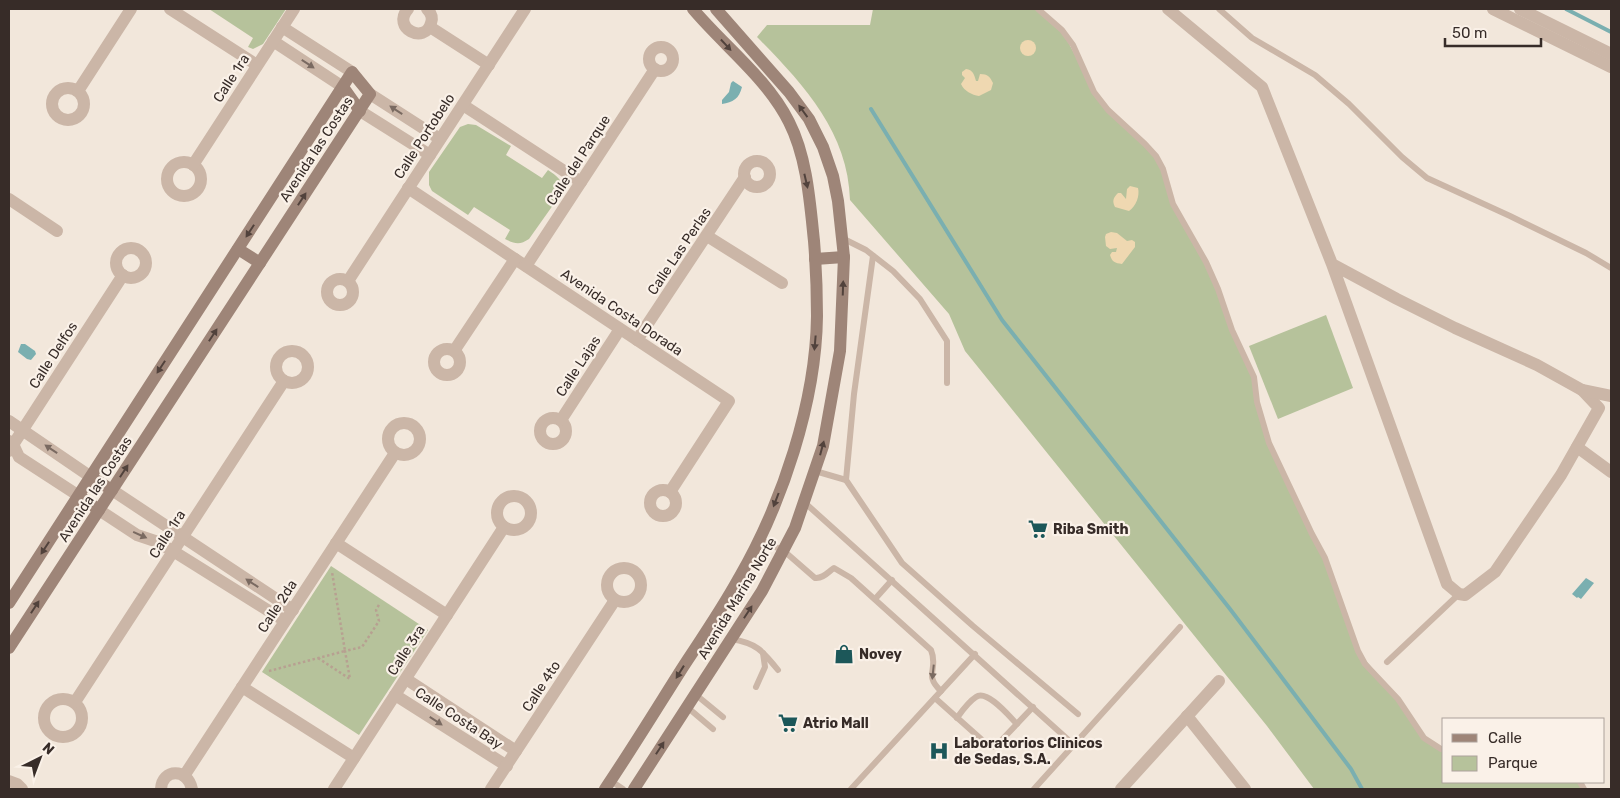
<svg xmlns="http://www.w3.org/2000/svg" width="1620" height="798" font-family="Rubik,sans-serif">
<rect width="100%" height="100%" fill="#f2e7db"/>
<!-- green -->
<g fill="#b6c29b">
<path d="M209 9H286L263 44 253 49 248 47 253 38Z"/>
<path d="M873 9H1038L1062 30 1094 92 1156 156 1173 204 1206 262 1254 377 1262 423 1325 558 1358 651 1398 699 1424 738 1444 749V782H1580L1584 789H1314L1267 726 965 351 949 314 850 200C848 131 802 83 757 37L767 25H870Z"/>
<path d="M468 124 476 125 511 146 506 155 542 178 548 170C557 176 563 180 563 191L529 239C520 245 515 244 505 239L510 230 474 207 468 215 432 191 429 185V172L460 127Z"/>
<path d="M1326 315 1353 388 1278 419 1249 346Z"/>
<path d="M331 566 428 630 359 735 262 672Z"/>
</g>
<!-- sand -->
<g fill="#efd8b1">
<circle cx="1028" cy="48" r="8"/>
<path d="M966 69C973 70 974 74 976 81H978L980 74C988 74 990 77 993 83L991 90 979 96C972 95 964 91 961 84L965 78 962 75V72Z"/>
<path d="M1130 186 1138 188C1140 196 1136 206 1129 211L1115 207C1112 201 1113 198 1118 193H1121L1126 199 1127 189Z"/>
<path d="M1111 232 1117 233 1127 241 1132 240 1135 242V247L1122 264C1115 263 1112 262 1110 255L1112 252H1116L1117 248 1110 249 1106 246 1105 237 1106 234Z"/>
</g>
<!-- water -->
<g fill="#7aafb0">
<path d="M733 81 742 87C739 99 733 102 722 104V100L729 92 731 83Z"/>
<path d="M21 344H25L35 351 36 354 31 360 27 359 18 352Z"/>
<path d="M1586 578 1594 583 1581 599 1578 597 1577 598 1572 594Z"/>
</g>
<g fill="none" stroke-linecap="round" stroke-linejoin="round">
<!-- stream -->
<g stroke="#7aafb0" stroke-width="4">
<path d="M1566 9 1611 32"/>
<path d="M871 109 1002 320 1230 609 1351 769 1362 789"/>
</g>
<!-- path -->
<g stroke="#b7a091" stroke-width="2.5" stroke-dasharray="2.5 2.5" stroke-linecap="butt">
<path d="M318 658 350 679 345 651 362 647 379 621 376 610 380 603"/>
<path d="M269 671 345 651 332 572"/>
</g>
<!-- lane -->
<g stroke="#cbb6a7" stroke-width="6">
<path d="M1038 9 1062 30 1073 45 1094 92 1108 110 1145 144 1156 156 1163 169 1173 204 1206 262 1218 289 1232 330 1254 377 1257 402 1269 443 1312 534 1325 558 1358 651 1365 664 1398 699 1424 738 1441 749H1444"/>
<path d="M1219 9 1252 38 1315 75 1349 104 1402 157 1427 178 1510 216 1586 253 1611 268"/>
<path d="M842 238 866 250 893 271 920 299 947 341V383"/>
<path d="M873 256 854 394 846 480 902 563 973 626 1078 714"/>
<path d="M815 471 846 480"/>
<path d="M804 502 1074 745"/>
<path d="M759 539 784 551 815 578C823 579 828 572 834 568L851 578 931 650C939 669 923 675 941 691"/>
<path d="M875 599 892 580"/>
<path d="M731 639C756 643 762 650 778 670"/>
<path d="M1387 662 1459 594"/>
<path d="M756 687 765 667 763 653"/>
<path d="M695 694 723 717"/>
<path d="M935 698 990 747 996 746 1033 707"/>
<path d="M687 707 713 729"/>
<path d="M957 718C962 711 968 702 976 697 987 689 1009 716 1017 724"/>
<path d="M611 781 623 789"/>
<path d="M1580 782 1584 789"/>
<path d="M851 789 975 654"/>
<path d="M1034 789 1180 627"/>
</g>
<!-- street -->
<g stroke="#cbb6a7" stroke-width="12">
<path d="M170 9 257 65"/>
<path d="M408 9C391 28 425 45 431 23 433 18 431 13 427 9"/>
<path d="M1168 9 1262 87 1332 264 1447 584 1459 594 1465 595 1495 572 1561 475 1599 408 1582 390 1537 365 1455 328 1397 299 1332 264"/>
<path d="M1493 9 1611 67"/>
<path d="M1520 9 1611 54"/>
<path d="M282 27 352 72"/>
<path d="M430 27 489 65"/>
<path d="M273 41 343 87"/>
<circle cx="661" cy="59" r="12"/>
<circle cx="68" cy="104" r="16"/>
<path d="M78 91 131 9"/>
<path d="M370 94 440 139"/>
<path d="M463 105 581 182"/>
<path d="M360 111 430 155"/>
<circle cx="757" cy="174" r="13"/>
<circle cx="184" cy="179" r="17"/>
<path d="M193 165 294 9"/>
<path d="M408 188 729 401 670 492"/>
<path d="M9 199 57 231"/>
<path d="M707 236 782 283"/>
<circle cx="131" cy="263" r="15"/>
<path d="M526 266 655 69"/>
<circle cx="340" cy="292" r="13"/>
<path d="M348 281 525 9"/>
<path d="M637 340 745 177"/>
<circle cx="447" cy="362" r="13"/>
<circle cx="292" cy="367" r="16"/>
<path d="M454 351 515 259"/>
<path d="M1582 390 1611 396"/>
<circle cx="553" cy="431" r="13"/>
<path d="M561 420 620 329"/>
<path d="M9 421 91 477"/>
<circle cx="404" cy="439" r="16"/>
<path d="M9 441 13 444 19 457 79 496"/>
<path d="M1577 447 1611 472"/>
<path d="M9 451 123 275"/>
<path d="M112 490 293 610"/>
<circle cx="663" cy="503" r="13"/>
<circle cx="514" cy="513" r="17"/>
<path d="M99 510 137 535 155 541 173 551 285 621"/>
<path d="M336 543 447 615"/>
<circle cx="624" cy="585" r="17"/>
<path d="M406 679 516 751"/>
<path d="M242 687 354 758"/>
<path d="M395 695 507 766"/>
<circle cx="63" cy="718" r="19"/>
<path d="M75 702 284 381"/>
<path d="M1187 716 1245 789"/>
<path d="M184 776 395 453"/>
<path d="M9 781 17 784 22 789"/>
<path d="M161 789C162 768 188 768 192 789"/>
<path d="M334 789 504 527"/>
<path d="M491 789 615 600"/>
<path d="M1121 789 1219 681"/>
</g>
<!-- secondary -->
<g stroke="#9e8578" stroke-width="12">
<path d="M343 87 360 111"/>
<path d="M238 249 260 263"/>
<path d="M815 259 844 257"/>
<path d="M91 477 112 490"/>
<path d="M79 496 99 510"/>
<path d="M9 603 352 72 370 94 9 648"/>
<path d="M605 789C632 749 657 708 683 667 702 638 722 609 739 578 782 504 816 402 817 316 817 291 816 266 814 241 810 203 807 157 789 122 767 78 724 46 693 9"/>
<path d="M634 789 762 591 795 528 823 446 840 351 844 257 838 201 833 176 823 147 809 119 789 92 716 9"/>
</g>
</g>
<!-- one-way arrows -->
<defs><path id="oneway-solid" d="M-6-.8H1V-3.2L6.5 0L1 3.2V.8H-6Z" transform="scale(1.25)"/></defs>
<g fill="#51423c">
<use href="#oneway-solid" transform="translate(726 45) rotate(47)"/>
<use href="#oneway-solid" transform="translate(803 111) rotate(-126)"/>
<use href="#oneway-solid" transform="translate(806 181) rotate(77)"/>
<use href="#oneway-solid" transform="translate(302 199) rotate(-57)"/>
<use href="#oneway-solid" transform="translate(250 231) rotate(123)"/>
<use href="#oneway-solid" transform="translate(843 288) rotate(-88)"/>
<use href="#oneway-solid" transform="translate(213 335) rotate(-57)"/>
<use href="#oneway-solid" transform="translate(815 343) rotate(95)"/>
<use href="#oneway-solid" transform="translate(161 367) rotate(123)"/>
<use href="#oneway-solid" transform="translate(822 448) rotate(-75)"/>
<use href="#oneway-solid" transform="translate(124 471) rotate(-57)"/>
<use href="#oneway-solid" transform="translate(776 500) rotate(111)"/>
<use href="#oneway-solid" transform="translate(45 548) rotate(123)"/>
<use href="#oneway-solid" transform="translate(35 607) rotate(-57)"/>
<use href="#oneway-solid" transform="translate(748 612) rotate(-57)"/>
<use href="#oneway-solid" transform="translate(680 672) rotate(122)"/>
<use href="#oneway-solid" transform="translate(660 748) rotate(-57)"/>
</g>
<g fill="#7a6a61">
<use href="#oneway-solid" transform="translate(308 64) rotate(33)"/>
<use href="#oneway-solid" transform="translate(396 110) rotate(-147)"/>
<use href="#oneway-solid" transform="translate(51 449) rotate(-146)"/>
<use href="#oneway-solid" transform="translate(140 535) rotate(24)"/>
<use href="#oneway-solid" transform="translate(252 583) rotate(-147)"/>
<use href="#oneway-solid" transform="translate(933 672) rotate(96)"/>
<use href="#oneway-solid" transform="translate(436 721) rotate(33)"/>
</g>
<!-- icons -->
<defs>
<symbol id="supermarket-bare" viewBox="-9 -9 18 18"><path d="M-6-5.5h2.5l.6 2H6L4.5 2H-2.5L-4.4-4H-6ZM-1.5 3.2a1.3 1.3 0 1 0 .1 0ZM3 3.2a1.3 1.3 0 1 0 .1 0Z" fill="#1c5759" stroke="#faf1e8" stroke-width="2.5" paint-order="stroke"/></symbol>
<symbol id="shop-bare" viewBox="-9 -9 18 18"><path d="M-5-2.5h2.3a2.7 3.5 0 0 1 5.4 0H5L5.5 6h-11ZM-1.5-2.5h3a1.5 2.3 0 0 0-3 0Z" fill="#1c5759" stroke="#faf1e8" stroke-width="2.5" paint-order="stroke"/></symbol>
<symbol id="hospital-bare" viewBox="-9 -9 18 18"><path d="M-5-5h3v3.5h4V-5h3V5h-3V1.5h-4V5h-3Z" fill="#1c5759" stroke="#faf1e8" stroke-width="2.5" paint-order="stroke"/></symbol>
</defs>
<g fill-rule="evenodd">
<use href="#supermarket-bare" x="1024" y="515" width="28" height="28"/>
<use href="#shop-bare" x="830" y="640" width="28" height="28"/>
<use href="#supermarket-bare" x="774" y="709" width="28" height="28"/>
<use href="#hospital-bare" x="925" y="737" width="28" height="28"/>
</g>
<g text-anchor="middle" stroke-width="4.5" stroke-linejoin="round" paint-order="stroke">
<!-- street labels -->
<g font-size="14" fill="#372c28" stroke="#faf1e8">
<text transform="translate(231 78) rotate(-57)" y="5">Calle 1ra</text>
<text transform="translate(424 136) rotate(-57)" y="5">Calle Portobelo</text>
<text transform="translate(316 149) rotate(-57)" y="5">Avenida las Costas</text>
<text transform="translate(578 160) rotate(-57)" y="5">Calle del Parque</text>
<text transform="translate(679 251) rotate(-56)" y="5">Calle Las Perlas</text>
<text transform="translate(622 312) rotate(34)" y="5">Avenida Costa Dorada</text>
<text transform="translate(53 355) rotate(-57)" y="5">Calle Delfos</text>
<text transform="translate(578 366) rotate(-57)" y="5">Calle Lajas</text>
<text transform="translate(95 489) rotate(-57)" y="5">Avenida las Costas</text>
<text transform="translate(167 534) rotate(-57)" y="5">Calle 1ra</text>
<text transform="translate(737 598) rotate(-59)" y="5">Avenida Marina Norte</text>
<text transform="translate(277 606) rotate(-57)" y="5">Calle 2da</text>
<text transform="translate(406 650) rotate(-57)" y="5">Calle 3ra</text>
<text transform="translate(541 686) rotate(-57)" y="5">Calle 4to</text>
<text transform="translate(459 718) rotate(33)" y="5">Calle Costa Bay</text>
</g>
<!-- poi labels -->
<g font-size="14" font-weight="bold" fill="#372c28" stroke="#faf1e8" text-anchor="start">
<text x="1053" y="534">Riba Smith</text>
<text x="859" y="659">Novey</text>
<text x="803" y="728">Atrio Mall</text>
<text x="954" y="748">Laboratorios Clinicos<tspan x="954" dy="16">de Sedas, S.A.</tspan></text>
</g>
</g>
<!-- border -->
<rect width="1620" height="798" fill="none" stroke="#372c28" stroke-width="20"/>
<!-- legend -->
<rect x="1442" y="718" width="162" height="65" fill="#faf1e8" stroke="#aca29b"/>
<rect x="1452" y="734" width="25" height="8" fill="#9e8578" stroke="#aca29b"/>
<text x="1488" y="743" font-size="15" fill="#372c28">Calle</text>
<rect x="1452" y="756" width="25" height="15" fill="#b6c29b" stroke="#aca29b"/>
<text x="1488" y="768" font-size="15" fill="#372c28">Parque</text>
<!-- north arrow -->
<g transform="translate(40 758) rotate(42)" stroke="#faf1e8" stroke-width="4" paint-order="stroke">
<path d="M0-4L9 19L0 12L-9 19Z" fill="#372c28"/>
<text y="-8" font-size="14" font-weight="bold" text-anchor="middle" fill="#372c28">N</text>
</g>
<!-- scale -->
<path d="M1445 38v8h96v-8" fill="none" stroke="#372c28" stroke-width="2.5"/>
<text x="1452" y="38" font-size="15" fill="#372c28" stroke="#faf1e8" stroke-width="4" paint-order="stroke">50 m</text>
</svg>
